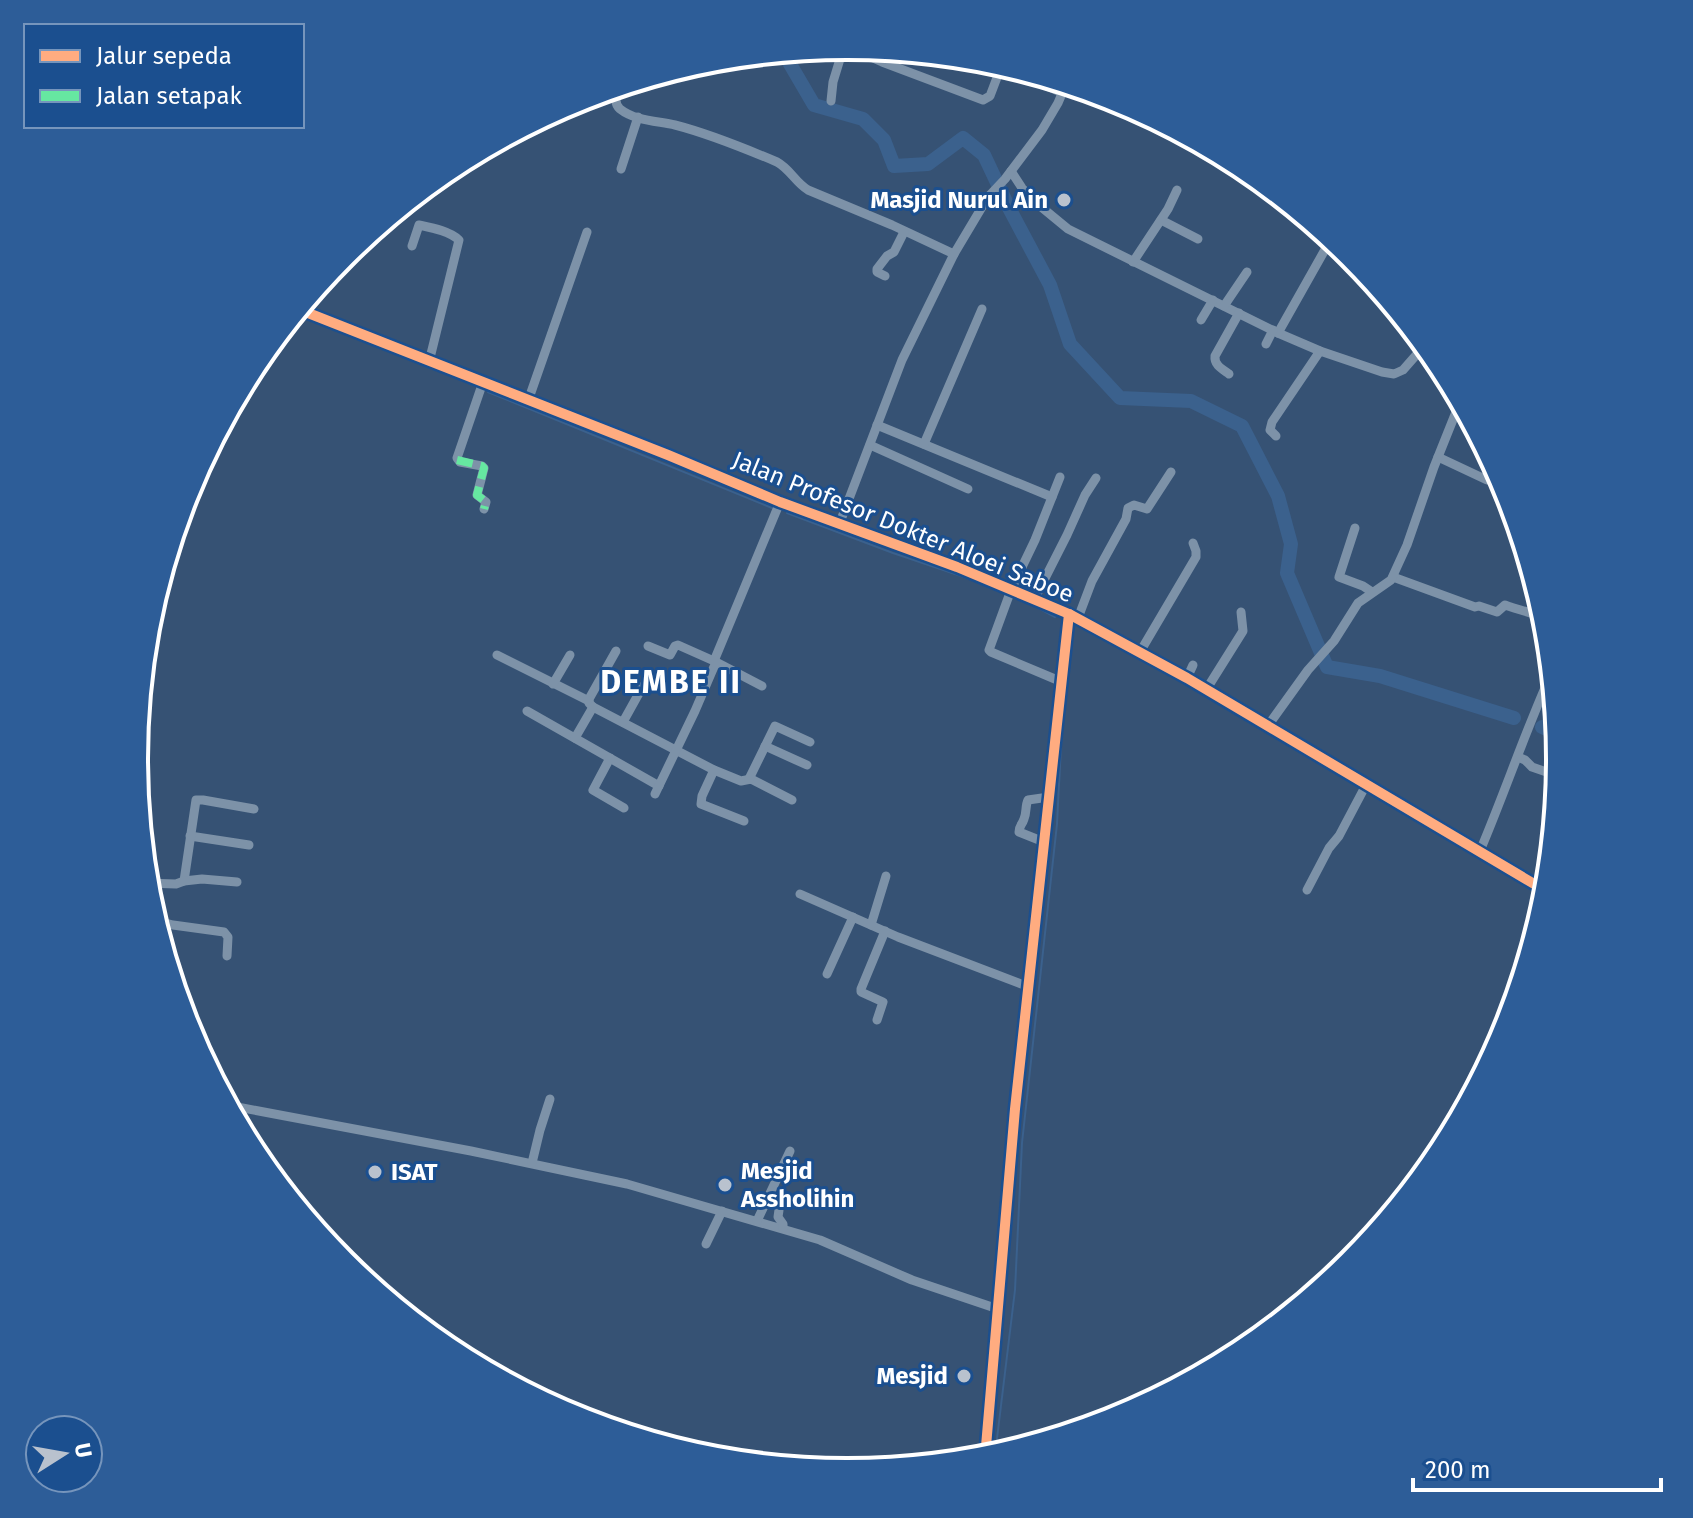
<svg xmlns="http://www.w3.org/2000/svg" width="1693" height="1518" font-family="'Fira Sans',sans-serif">
<rect width="100%" height="100%" fill="#365274"/>
<g fill="none" stroke-linecap="round" stroke-linejoin="round">
<!-- stream -->
<g stroke="#3b618d" stroke-width="2">
<path d="M340 332 479 387"/>
<path d="M488 392 772 508"/>
<path d="M787 513 893 553 973 580"/>
<path d="M1035 606 1055 617"/>
<path d="M995 1455 1015 1290 1022 1143 1057 824 1062 726 1073 628"/>
</g>
<!-- river -->
<g stroke="#3b618d" stroke-width="14">
<path d="M783 52 814 105 863 119 884 140 894 166 928 164 963 138 984 155 1008 206 1050 285 1070 344 1120 398 1191 401 1242 426 1278 496 1291 544 1287 573 1327 667 1380 676 1514 718"/>
<path d="M727 58 730 57"/>
<path d="M1542 727 1557 734"/>
</g>
<!-- street -->
<g stroke="#7d92a8" stroke-width="9">
<path d="M846 46 882 62 983 100 990 96 1001 67"/>
<path d="M979 59 1024 76 1063 93"/>
<path d="M620 86C616 94 613 103 620 109 635 121 658 121 675 125 710 134 744 148 777 162 790 169 795 182 808 190L892 225 954 254"/>
<path d="M831 101 833 82 844 46"/>
<path d="M621 169 638 117"/>
<path d="M1011 171 1022 188 1034 201 1068 229 1278 333 1320 351 1382 372 1394 374 1403 370 1425 345"/>
<path d="M1161 220 1198 239"/>
<path d="M412 246 419 225C433 228 449 231 459 240L429 362"/>
<path d="M1133 262 1168 209 1177 190"/>
<path d="M885 276 877 272V269L887 256 894 252 904 232"/>
<path d="M1224 306 1247 272"/>
<path d="M1201 320 1213 300"/>
<path d="M1278 333 1331 239"/>
<path d="M1266 344 1273 330"/>
<path d="M1229 374C1222 369 1214 365 1215 356L1239 313"/>
<path d="M483 382 457 458 460 462 482 466 484 468 477 495 486 502 484 509"/>
<path d="M528 401 587 232"/>
<path d="M877 425 1052 497"/>
<path d="M1276 436 1270 430 1272 422 1320 351"/>
<path d="M924 444 982 309"/>
<path d="M870 445 968 489"/>
<path d="M1438 457 1487 480"/>
<path d="M1060 477 1035 540 1011 590 989 650 991 652 1062 682"/>
<path d="M839 525 902 360 954 254 988 197 1005 179 1042 130 1058 103 1066 84"/>
<path d="M1355 528 1339 577 1363 586 1372 592"/>
<path d="M1393 577 1475 607 1479 606 1497 612 1505 605C1519 610 1531 613 1545 617"/>
<path d="M1034 600 1067 535 1085 495 1096 478"/>
<path d="M1078 618 1092 581 1126 519 1128 508 1134 505 1147 509 1171 472"/>
<path d="M648 646 670 655 675 646 678 645 714 661"/>
<path d="M616 651 589 699V703L593 707 714 770 741 781 751 779 792 800"/>
<path d="M1140 652 1196 557V551L1193 543"/>
<path d="M497 655 589 701"/>
<path d="M716 662 762 686"/>
<path d="M1187 678 1193 665"/>
<path d="M553 684 570 655"/>
<path d="M1206 690 1243 631 1241 612"/>
<path d="M527 711 659 786"/>
<path d="M623 722 643 686"/>
<path d="M1267 727 1308 670 1334 641 1358 603 1391 580 1407 545 1434 467 1460 402"/>
<path d="M575 738 593 707"/>
<path d="M765 746 807 765"/>
<path d="M1518 757 1525 760 1532 767 1558 776"/>
<path d="M610 758 593 790 624 808"/>
<path d="M714 770 702 796 701 804 744 821"/>
<path d="M749 779 775 726 810 742"/>
<path d="M655 794 695 711 716 662 714 661 780 502"/>
<path d="M190 836 249 845"/>
<path d="M1044 842 1019 832C1019 826 1022 825 1024 819 1027 812 1025 806 1028 800L1049 797"/>
<path d="M1480 851C1505 792 1525 732 1551 674"/>
<path d="M184 881 196 800H203L254 809"/>
<path d="M146 883 176 884 184 881 202 879 237 882"/>
<path d="M1307 890 1329 848 1339 836 1367 783"/>
<path d="M800 894 898 937 1029 987"/>
<path d="M154 920 173 925 224 932 228 937 227 956"/>
<path d="M871 925 886 876"/>
<path d="M827 974 853 917"/>
<path d="M877 1020 883 1002 861 992V989L885 931"/>
<path d="M227 1105 471 1151 627 1184 820 1240 912 1280 998 1309"/>
<path d="M532 1163 540 1130 550 1099"/>
<path d="M779 1210 778 1217 783 1224V1228"/>
<path d="M757 1221 790 1151"/>
<path d="M706 1244 722 1211"/>
<path d="M985 1458 1015 1109 1069 614"/>
</g>
<!-- secondary -->
<path stroke="#798da4" stroke-width="12" d="M298 309 668 455 780 502 957 567 1069 614 1187 678 1546 891"/>
<!-- quiet -->
<path stroke="#66e7a1" stroke-width="8" stroke-dasharray="16 8" stroke-linecap="butt" d="M457 460 482 466 484 468 477 495 486 502 484 509"/>
<defs>
<g id="cycleway">
<path d="M298 309 668 455 780 502 957 567 1069 614 1187 678 1546 891"/>
<path d="M985 1458 1015 1109 1069 614"/>
</g>
</defs>
<!-- cycleway casing -->
<use href="#cycleway" stroke="#1b4f8f" stroke-width="15"/>
<!-- cycleway -->
<use href="#cycleway" stroke="#ffac80" stroke-width="10"/>
</g>
<!-- markers -->
<g fill="#b9c2ce" stroke="#1b4f8f" stroke-width="3">
<circle cx="1064" cy="200" r="8"/>
<circle cx="375" cy="1172" r="8"/>
<circle cx="725" cy="1185" r="8"/>
<circle cx="964" cy="1376" r="8"/>
</g>
<g text-anchor="middle" stroke-width="6" stroke-linejoin="round" paint-order="stroke">
<!-- poi labels -->
<g font-size="24" font-weight="bold" fill="#fff" stroke="#1b4f8f" text-anchor="end">
<text x="1048" y="208">Masjid Nurul Ain</text>
<text x="741" y="1179" text-anchor="start">Mesjid<tspan x="741" dy="28">Assholihin</tspan></text>
<text x="391" y="1180" text-anchor="start">ISAT</text>
<text x="948" y="1384">Mesjid</text>
</g>
<!-- street labels -->
<g font-size="24" fill="#fff" stroke="#1b4f8f">
<text transform="translate(903 527) rotate(22)" y="8">Jalan Profesor Dokter Aloei Saboe</text>
</g>
<!-- district labels -->
<g font-size="32" font-weight="bold" letter-spacing="2" fill="#fff" stroke="#1b4f8f">
<text x="671" y="693">DEMBE II</text>
</g>
</g>
<!-- crop -->
<path d="M0 0H1693V1518H0ZM148 759a699 699 0 1 1 1398 0a699 699 0 1 1-1398 0Z" fill="#2d5d98" fill-rule="evenodd"/>
<path fill="none" stroke="#fff" stroke-width="4" d="M148 759a699 699 0 1 1 1398 0a699 699 0 1 1-1398 0Z"/>
<!-- legend -->
<rect x="24" y="24" width="280" height="104" fill="#1b4f8f" stroke="#7695bc" stroke-width="2"/>
<rect x="40" y="50" width="40" height="12" fill="#ffac80" stroke="#7695bc" stroke-width="2"/>
<text x="96" y="64" font-size="24" fill="#ffffff">Jalur sepeda</text>
<rect x="40" y="90" width="40" height="12" fill="#66e7a1" stroke="#7695bc" stroke-width="2"/>
<text x="96" y="104" font-size="24" fill="#ffffff">Jalan setapak</text>
<!-- north arrow -->
<g transform="translate(64 1454) rotate(79)"><circle r="38" fill="#1b4f8f" stroke="#7695bc" stroke-width="2"/>
<path d="M0-6L14 30L0 20L-14 30Z" fill="#b9c2ce"/>
<text y="-12" font-size="22" font-weight="bold" text-anchor="middle" fill="#ffffff">U</text>
</g>
<!-- scale -->
<path d="M1413 1478v12h248v-12" fill="none" stroke="#ffffff" stroke-width="4"/>
<text x="1425" y="1478" font-size="24" fill="#ffffff" stroke="#1b4f8f" stroke-width="6" paint-order="stroke">200 m</text>
</svg>
